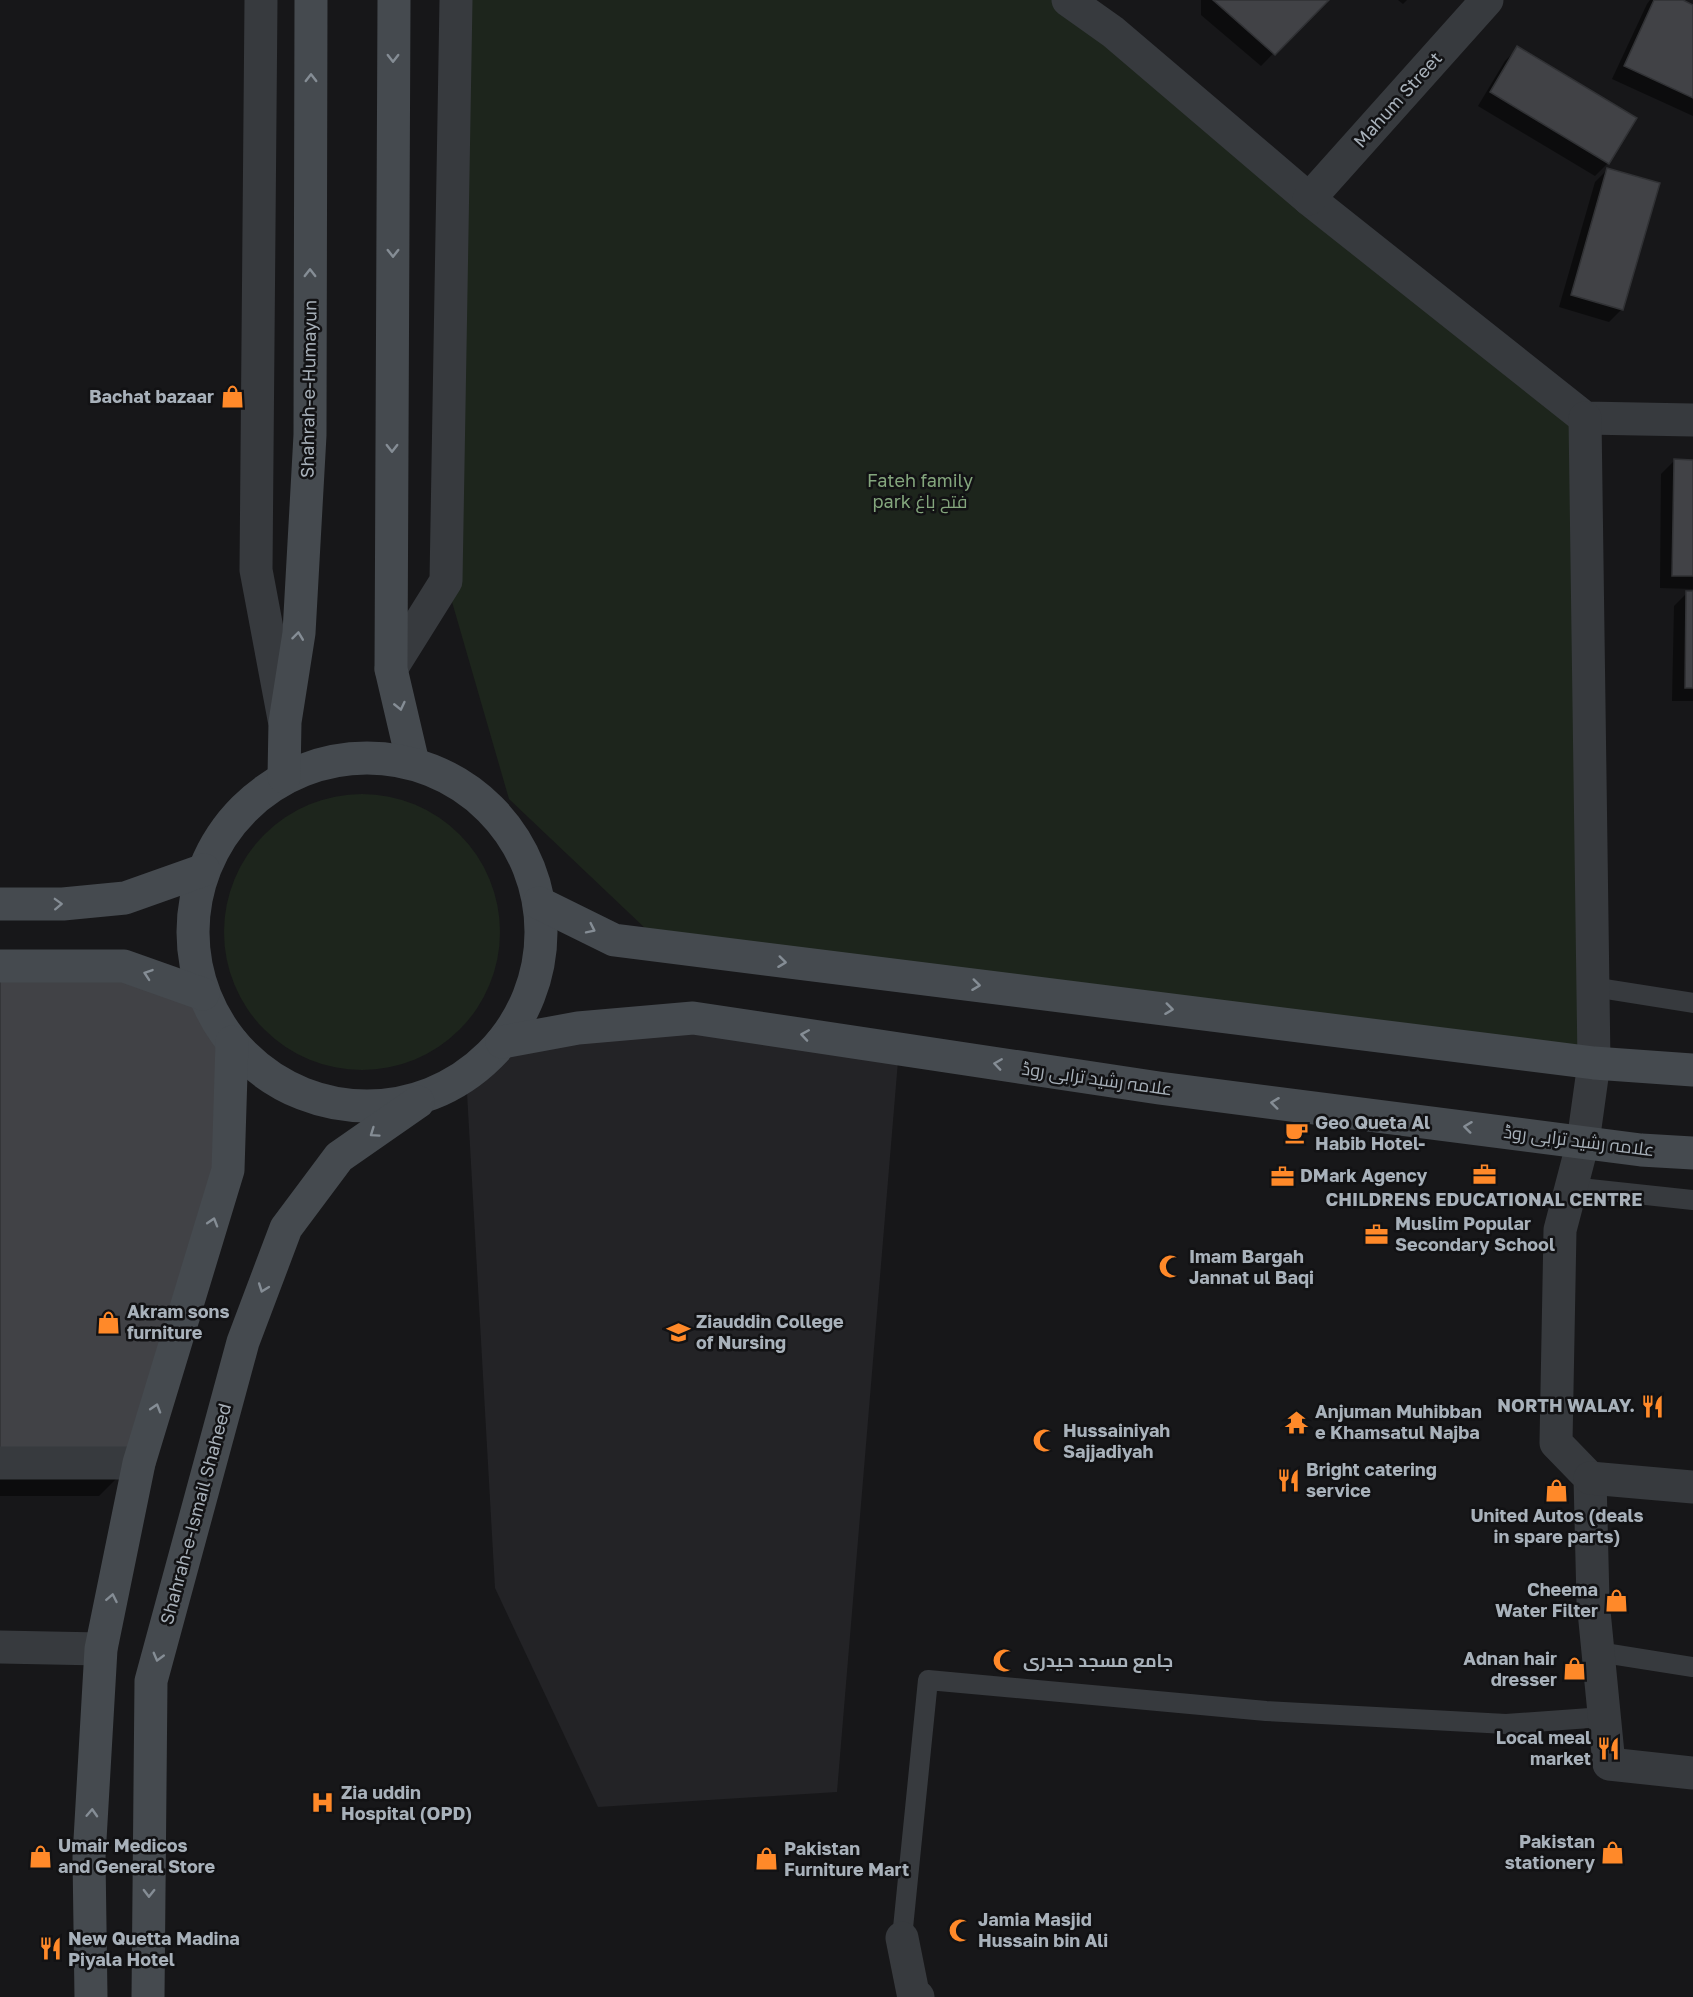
<svg xmlns="http://www.w3.org/2000/svg" width="1693" height="1997" font-family="'Golos Text',Cairo,sans-serif">
<rect width="100%" height="100%" fill="#171719"/>
<!-- built -->
<path fill="#232326" d="M693 1018 899 1049 837 1792 598 1807 495 1588 466 1075 502 1042Z"/>
<!-- green -->
<g fill="#1d251c">
<path d="M456 0H1066L1586 433 1594 1063 647 930 509 799 446 581Z"/>
<circle cx="362" cy="932" r="138"/>
</g>
<!-- shadow -->
<g fill="#0007">
<path d="M1201 0H1326L1261 66 1201 15Z"/>
<path d="M1398 0H1407L1403 4Z"/>
<path d="M1650 0H1680L1693 6V116L1612 79 1647 4Z"/>
<path d="M1518 48 1608 163 1595 176 1478 106 1505 61Z"/>
<path d="M1608 169 1622 309 1609 322 1559 307 1595 182Z"/>
<path d="M1674 461H1693V589L1660 588 1661 474Z"/>
<path d="M1687 593H1693V701H1672L1674 606Z"/>
<path d="M0 973 136 1459 99 1496H0Z"/>
</g>
<!-- building -->
<g fill="#414246" stroke="#313235" stroke-width="1.5">
<path d="M1213 0H1329L1275 55Z"/>
<path d="M1654 0H1683L1693 5V98L1624 66Z"/>
<path d="M1517 46 1637 118 1609 164 1490 92Z"/>
<path d="M1607 168 1660 183 1623 310 1571 295Z"/>
<path d="M1674 459 1693 460V576H1672Z"/>
<path d="M1686 591H1693V688H1685Z"/>
<path d="M118 971 201 997 228 1044 226 1170 137 1460 0 1461V972Z"/>
</g>
<g fill="none" stroke-linecap="round" stroke-linejoin="round">
<!-- lane -->
<g stroke="#373a3e" stroke-width="20">
<path d="M1593 987 1693 1003"/>
<path d="M1571 1187 1693 1200"/>
<path d="M1598 1652 1693 1667"/>
<path d="M902 1938 928 1680 1266 1711 1506 1724 1604 1717"/>
</g>
<!-- street -->
<g stroke="#373a3e" stroke-width="33">
<path d="M261 0 256 570 284 719"/>
<path d="M1068 0 1113 32 1309 199 1585 418 1693 420"/>
<path d="M1309 199 1487 0"/>
<path d="M1585 418 1594 1063 1583 1142 1560 1230 1556 1443 1590 1478 1593 1601 1609 1764 1693 1773"/>
<path d="M391 669 446 581 456 0"/>
<path d="M0 1463H139"/>
<path d="M1590 1478 1693 1487"/>
<path d="M0 1647 101 1649"/>
<path d="M902 1938 913 1993 918 1997"/>
</g>
<!-- secondary -->
<g stroke="#454a4f" stroke-width="33">
<path d="M394 0 391 669 413 763"/>
<circle cx="367" cy="932" r="174"/>
<path d="M284 777 285 722 299 633 310 435 311 0"/>
<path d="M539 903 614 940 1594 1063 1693 1070"/>
<path d="M0 904H63L125 898 204 870"/>
<path d="M0 966H124L203 994"/>
<path d="M502 1042 578 1028 693 1018 1159 1088 1641 1150 1693 1153"/>
<path d="M91 1997 89 1857 101 1649 139 1463 228 1170 232 1042"/>
<path d="M148 1997 151 1681 243 1342 286 1228 339 1157 418 1102"/>
</g>
</g>
<!-- one-way arrows -->
<defs><path id="oneway-chevron" d="M-2-3.5L2.5 0L-2 3.5" fill="none" stroke-width="1.6" stroke-linecap="round" stroke-linejoin="round" transform="scale(1.5)"/></defs>
<g stroke="#858d95">
<use href="#oneway-chevron" transform="translate(393 58) rotate(90)"/>
<use href="#oneway-chevron" transform="translate(311 78) rotate(-90)"/>
<use href="#oneway-chevron" transform="translate(393 253) rotate(90)"/>
<use href="#oneway-chevron" transform="translate(310 273) rotate(-90)"/>
<use href="#oneway-chevron" transform="translate(392 448) rotate(90)"/>
<use href="#oneway-chevron" transform="translate(298 636) rotate(-83)"/>
<use href="#oneway-chevron" transform="translate(400 706) rotate(77)"/>
<use href="#oneway-chevron" transform="translate(58 904) rotate(-2)"/>
<use href="#oneway-chevron" transform="translate(591 929) rotate(26)"/>
<use href="#oneway-chevron" transform="translate(782 962) rotate(7)"/>
<use href="#oneway-chevron" transform="translate(148 974) rotate(-161)"/>
<use href="#oneway-chevron" transform="translate(976 985) rotate(7)"/>
<use href="#oneway-chevron" transform="translate(1169 1009) rotate(7)"/>
<use href="#oneway-chevron" transform="translate(805 1035) rotate(-171)"/>
<use href="#oneway-chevron" transform="translate(998 1064) rotate(-172)"/>
<use href="#oneway-chevron" transform="translate(1275 1103) rotate(-173)"/>
<use href="#oneway-chevron" transform="translate(1468 1127) rotate(-173)"/>
<use href="#oneway-chevron" transform="translate(374 1133) rotate(145)"/>
<use href="#oneway-chevron" transform="translate(213 1222) rotate(-73)"/>
<use href="#oneway-chevron" transform="translate(263 1288) rotate(110)"/>
<use href="#oneway-chevron" transform="translate(156 1408) rotate(-73)"/>
<use href="#oneway-chevron" transform="translate(112 1598) rotate(-79)"/>
<use href="#oneway-chevron" transform="translate(158 1657) rotate(105)"/>
<use href="#oneway-chevron" transform="translate(92 1813) rotate(-87)"/>
<use href="#oneway-chevron" transform="translate(149 1893) rotate(91)"/>
</g>
<!-- icons -->
<defs>
<symbol id="shop-bare" viewBox="-9 -9 18 18"><path d="M-5-2.5h2.3a2.7 3.5 0 0 1 5.4 0H5L5.5 6h-11ZM-1.5-2.5h3a1.5 2.3 0 0 0-3 0Z" fill="#ff8929" stroke="#121214" stroke-width="2.5" paint-order="stroke"/></symbol>
<symbol id="cafe-bare" viewBox="-9 -9 18 18"><path d="M-5.5-4.5H6V0H3Q3 3.5 0 3.5H-2.5Q-5.5 3.5-5.5 0ZM3-3.2v2h1.7v-2ZM-6 4.5H4V6H-6Z" fill="#ff8929" stroke="#121214" stroke-width="2.5" paint-order="stroke"/></symbol>
<symbol id="office-bare" viewBox="-9 -9 18 18"><path d="M-6-3h4V-5.5h4V-3h4V5H-6ZM-1-4.5V-3h2v-1.5ZM-6 0V1H6V0Z" fill="#ff8929" stroke="#121214" stroke-width="2.5" paint-order="stroke"/></symbol>
<symbol id="mosque-bare" viewBox="-9 -9 18 18"><path d="M3.5-4.9A6 6 0 1 0 3.5 4.9A5 5 0 1 1 3.5-4.9Z" fill="#ff8929" stroke="#121214" stroke-width="2.5" paint-order="stroke"/></symbol>
<symbol id="university-bare" viewBox="-9 -9 18 18"><path d="M0-5L7-2L0 1L-7-2ZM-4 1L0 2.5L4 1V4Q0 6-4 4Z" fill="#ff8929" stroke="#121214" stroke-width="2.5" paint-order="stroke"/></symbol>
<symbol id="restaurant-bare" viewBox="-9 -9 18 18"><path d="M-5-6h1v4h1v-4h1v4h1v-4h1v5L-1.5 .5V6h-2V.5L-5-1ZM5-6V6H3V1.5H1.5Q1.5-4 5-6Z" fill="#ff8929" stroke="#121214" stroke-width="2.5" paint-order="stroke"/></symbol>
<symbol id="temple-bare" viewBox="-9 -9 18 18"><path d="M0-6L5-2H3V0L6.5 2.5H4V6H1.5V3h-3V6H-4V2.5H-6.5L-3 0V-2H-5Z" fill="#ff8929" stroke="#121214" stroke-width="2.5" paint-order="stroke"/></symbol>
<symbol id="hospital-bare" viewBox="-9 -9 18 18"><path d="M-5-5h3v3.5h4V-5h3V5h-3V1.5h-4V5h-3Z" fill="#ff8929" stroke="#121214" stroke-width="2.5" paint-order="stroke"/></symbol>
</defs>
<g fill-rule="evenodd">
<use href="#shop-bare" x="216" y="380" width="33" height="33"/>
<use href="#cafe-bare" x="1280" y="1116" width="33" height="33"/>
<use href="#office-bare" x="1468" y="1158" width="33" height="33"/>
<use href="#office-bare" x="1266" y="1160" width="33" height="33"/>
<use href="#office-bare" x="1360" y="1218" width="33" height="33"/>
<use href="#mosque-bare" x="1154" y="1250" width="33" height="33"/>
<use href="#shop-bare" x="92" y="1306" width="33" height="33"/>
<use href="#university-bare" x="662" y="1316" width="33" height="33"/>
<use href="#restaurant-bare" x="1636" y="1390" width="33" height="33"/>
<use href="#temple-bare" x="1280" y="1406" width="33" height="33"/>
<use href="#mosque-bare" x="1028" y="1424" width="33" height="33"/>
<use href="#restaurant-bare" x="1272" y="1464" width="33" height="33"/>
<use href="#shop-bare" x="1540" y="1474" width="33" height="33"/>
<use href="#shop-bare" x="1600" y="1584" width="33" height="33"/>
<use href="#mosque-bare" x="988" y="1644" width="33" height="33"/>
<use href="#shop-bare" x="1558" y="1652" width="33" height="33"/>
<use href="#restaurant-bare" x="1592" y="1732" width="33" height="33"/>
<use href="#hospital-bare" x="306" y="1786" width="33" height="33"/>
<use href="#shop-bare" x="1596" y="1836" width="33" height="33"/>
<use href="#shop-bare" x="24" y="1840" width="33" height="33"/>
<use href="#shop-bare" x="750" y="1842" width="33" height="33"/>
<use href="#mosque-bare" x="944" y="1914" width="33" height="33"/>
<use href="#restaurant-bare" x="34" y="1932" width="33" height="33"/>
</g>
<g text-anchor="middle" stroke-width="5" stroke-linejoin="round" paint-order="stroke">
<!-- street labels -->
<g font-size="18" fill="#a8b1ba" stroke="#121214">
<text transform="translate(1398 100) rotate(-48)" y="6">Mahum Street</text>
<text transform="translate(309 389) rotate(-89)" y="6">Shahrah-e-Humayun</text>
<text transform="translate(1097 1079) rotate(8)" y="6">علامہ رشید ترابی روڈ</text>
<text transform="translate(1579 1141) rotate(7)" y="6">علامہ رشید ترابی روڈ</text>
<text transform="translate(196 1514) rotate(-75)" y="6">Shahrah-e-Ismail Shaheed</text>
</g>
<!-- poi labels -->
<g font-size="18" font-weight="bold" fill="#a8b1ba" stroke="#121214" text-anchor="start">
<text x="214" y="403" text-anchor="end">Bachat bazaar</text>
<text x="1315" y="1129">Geo Queta Al<tspan x="1315" dy="21">Habib Hotel-</tspan></text>
<text x="1300" y="1182">DMark Agency</text>
<text x="1484" y="1206" text-anchor="middle">CHILDRENS EDUCATIONAL CENTRE</text>
<text x="1395" y="1230">Muslim Popular<tspan x="1395" dy="21">Secondary School</tspan></text>
<text x="1189" y="1263">Imam Bargah<tspan x="1189" dy="21">Jannat ul Baqi</tspan></text>
<text x="127" y="1318">Akram sons<tspan x="127" dy="21">furniture</tspan></text>
<text x="696" y="1328">Ziauddin College<tspan x="696" dy="21">of Nursing</tspan></text>
<text x="1635" y="1412" text-anchor="end">NORTH WALAY.</text>
<text x="1315" y="1418">Anjuman Muhibban<tspan x="1315" dy="21">e Khamsatul Najba</tspan></text>
<text x="1063" y="1437">Hussainiyah<tspan x="1063" dy="21">Sajjadiyah</tspan></text>
<text x="1306" y="1476">Bright catering<tspan x="1306" dy="21">service</tspan></text>
<text x="1557" y="1522" text-anchor="middle">United Autos (deals<tspan x="1557" dy="21">in spare parts)</tspan></text>
<text x="1598" y="1596" text-anchor="end">Cheema<tspan x="1598" dy="21">Water Filter</tspan></text>
<text x="1557" y="1665" text-anchor="end">Adnan hair<tspan x="1557" dy="21">dresser</tspan></text>
<text x="1023" y="1667">جامع مسجد حیدری</text>
<text x="1591" y="1744" text-anchor="end">Local meal<tspan x="1591" dy="21">market</tspan></text>
<text x="341" y="1799">Zia uddin<tspan x="341" dy="21">Hospital (OPD)</tspan></text>
<text x="1595" y="1848" text-anchor="end">Pakistan<tspan x="1595" dy="21">stationery</tspan></text>
<text x="58" y="1852">Umair Medicos<tspan x="58" dy="21">and General Store</tspan></text>
<text x="784" y="1855">Pakistan<tspan x="784" dy="21">Furniture Mart</tspan></text>
<text x="978" y="1926">Jamia Masjid<tspan x="978" dy="21">Hussain bin Ali</tspan></text>
<text x="68" y="1945">New Quetta Madina<tspan x="68" dy="21">Piyala Hotel</tspan></text>
</g>
<!-- park labels -->
<g font-size="18" fill="#84a67d" stroke="#121214">
<text x="920" y="487">Fateh family<tspan x="920" dy="21">park فتح باغ</tspan></text>
</g>
</g>
</svg>
